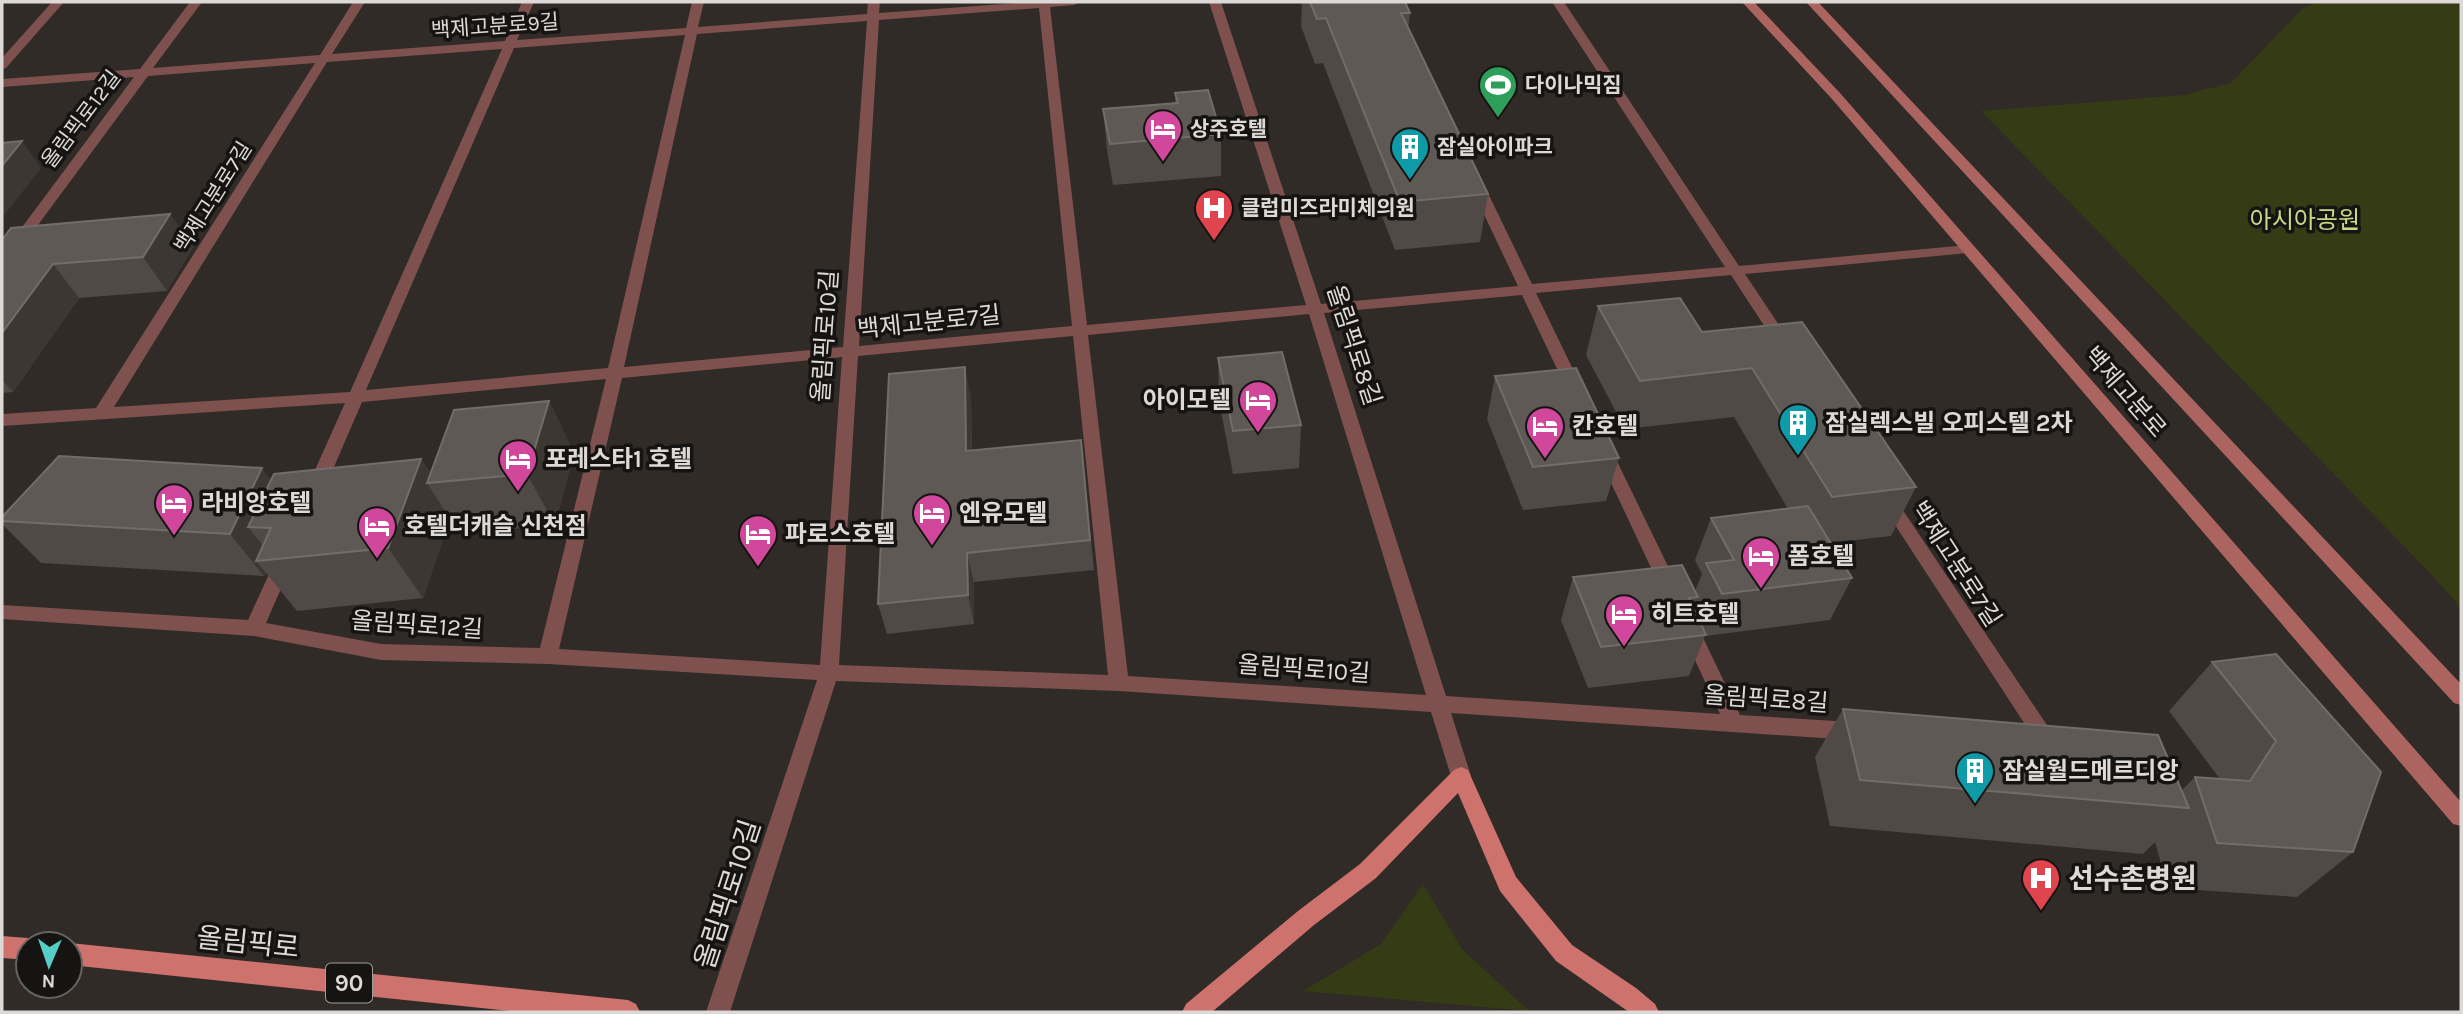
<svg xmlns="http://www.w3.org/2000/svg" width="2463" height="1014" font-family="Karla,'Noto Sans KR',sans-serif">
<rect width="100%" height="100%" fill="#302b27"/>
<!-- green -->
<g fill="#353b15">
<path d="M2318 2H2461V608L2430 573 1981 111 2184 95 2231 83 2303 8Z"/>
<path d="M1423 884 1462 949 1529 1011 1303 991 1381 944Z"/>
</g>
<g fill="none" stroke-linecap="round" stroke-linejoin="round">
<!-- street -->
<g fill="#7e514e" fill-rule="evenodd">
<path d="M52 2H64L6 68 2 69V58Z"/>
<path d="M190 2H202L153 68 320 55 353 2H365L332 54 505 41 522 2H534L517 40 686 28 692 2H704L698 27 867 14 868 2H880L879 13 1032 2H1080L1074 5 1050 7 1087 325 1306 305 1209 2H1221L1321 304 1518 286 1470 185 1477 181 1484 185 1532 284 1725 267 1552 2H1564L1739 266 1968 245 1975 249 1968 253 1745 274 1791 343 1783 348 1778 347 1731 275 1536 293 1583 390 1575 395 1567 390 1522 295 1324 313 1446 696 1720 714 1681 630 1683 625 1690 622 1697 625 1740 715 1852 722 1859 725 1862 731 1859 737 1852 740 1451 713 1471 776 1468 782 1461 785 1454 782 1451 776 1431 712 1119 691 836 681 730 1012H706L817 680 548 664 381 660 254 636 2 619V605L248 620 275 561 278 556H290L293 561 266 623 381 644 540 648 606 379 362 402 324 490 315 496 306 490 345 403 2 426V414L96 408 315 63 148 76 7 267 2 268V254L134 77 2 87V79L140 69ZM1039 8 1072 326 859 346 879 20ZM867 21 843 347 624 367 697 34ZM685 35 608 368 366 390 514 48ZM502 49 350 392 114 407 327 62ZM1309 314 1426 695 1128 676 1088 335ZM1073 336 1108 675 839 665 858 356ZM842 357 820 665 559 649 622 378Z"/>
<path d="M1605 447 1613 453 1679 589 1677 594H1663L1661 589 1597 453Z"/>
<path d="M1888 495 1894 497 2055 737 2058 743 2055 749 2048 752 2041 749 1882 505 1879 501 1882 497Z"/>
</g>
<!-- secondary -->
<g fill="#ab645f" fill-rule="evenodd">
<path d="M1742 2H1754L1840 93 2461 802V826L2453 824 1832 99Z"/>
<path d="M1806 2H1818L2461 684V705L2454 703Z"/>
</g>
<!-- primary -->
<g fill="#ce726d" fill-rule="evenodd">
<path d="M1461 767 1468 770 1516 877 1572 945 1636 988 1655 1004 1659 1012H1629L1556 961 1500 891 1458 793 1376 878 1314 925 1212 1012H1182L1186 1004 1298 911 1360 864 1454 770Z"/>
<path d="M2 936 28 938 37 944H28V960L2 958Z"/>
<path d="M70 943 628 1000 636 1004 640 1012H520L70 965V944H68Z"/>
</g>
</g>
<!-- wall -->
<g fill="#4f4a45">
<path d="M1302 2H1405L1410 13 1408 29 1488 194 1480 242 1395 250 1323 63 1315 64 1301 26Z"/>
<path d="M1175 93 1221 134V176L1113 185 1107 150 1103 109 1175 103Z"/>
<path d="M170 214 193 247 167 291 79 298 13 392 2 393V240Z"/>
<path d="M1598 306 1702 332 1916 487 1891 536 1830 543 1852 578 1830 620 1705 636 1689 676 1588 688 1561 620 1573 577 1695 591 1702 574 1695 560 1711 518 1788 509 1734 417 1625 429 1586 355Z"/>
<path d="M1218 358 1301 425 1299 468 1233 474 1219 401Z"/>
<path d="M1495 376 1619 458 1606 501 1523 510 1487 419Z"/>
<path d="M971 397 972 450 1084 470 1094 570 974 582V624L887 634 878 604Z"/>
<path d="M549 401 574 453 555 525 459 534 450 519 423 598 297 611 266 573 264 576 41 563 2 524V517L262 468 271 480 421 459 431 474Z"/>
<path d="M2276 654 2353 852 2297 897 2168 888 2155 842 2143 854 1830 826 1815 757 1843 709 2182 790 2195 777 2220 779 2169 711 2212 662Z"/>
</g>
<!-- shaded-wall -->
<g fill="#3c3732">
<path d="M22 141 41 168 2 218V166Z"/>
<path d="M170 214 193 247 167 291 143 257Z"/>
<path d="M53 264 79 298 13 392 2 380V333Z"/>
<path d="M965 367 971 397 972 481 966 451Z"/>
<path d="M549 401 574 453 555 525 527 474Z"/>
<path d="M421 459 436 483H427L450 519 423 598 388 548Z"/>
<path d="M262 468 294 510 271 528 248 527 273 558 256 561 266 573 264 576 230 534Z"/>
<path d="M967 553 974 582V624L968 595Z"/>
</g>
<!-- building -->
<g fill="#5e5955" stroke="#726d69" stroke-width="2">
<path d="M1310 2H1405L1410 13H1401L1488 194 1400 202 1326 18 1317 19Z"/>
<path d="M1208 90 1221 134 1110 144 1103 109 1178 103 1175 93Z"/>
<path d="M22 141 2 166V143Z"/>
<path d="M170 214 143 257 53 264 2 333V240L11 228Z"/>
<path d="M1680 298 1702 332 1802 322 1916 487 1832 497 1752 368 1640 381 1598 306Z"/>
<path d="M1282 352 1301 425 1233 431 1218 358Z"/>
<path d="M965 367 966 451 1081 440 1090 540 967 553 968 595 878 604 889 374Z"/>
<path d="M1576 368 1619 458 1533 467 1495 376Z"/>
<path d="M549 401 527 474 427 483 454 410Z"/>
<path d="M59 456 262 468 230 534 2 521V517Z"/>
<path d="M421 459 388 548 256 561 271 528 248 527 274 474Z"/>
<path d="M1808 506 1852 578 1722 594 1706 563 1734 560 1711 518Z"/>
<path d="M1682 565 1698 597 1689 598 1706 635 1601 647 1573 577Z"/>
<path d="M2276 654 2381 772 2353 852 2217 843 2195 777 2250 781 2276 741 2212 662Z"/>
<path d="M1843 709 2158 735 2189 808 1860 780Z"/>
</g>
<!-- icons -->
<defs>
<symbol id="stadium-pin" viewBox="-11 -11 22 30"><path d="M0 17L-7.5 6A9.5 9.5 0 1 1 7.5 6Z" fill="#2e9e5b" stroke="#161412"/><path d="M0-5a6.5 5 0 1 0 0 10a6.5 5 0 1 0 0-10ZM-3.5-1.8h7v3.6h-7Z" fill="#fff"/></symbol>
<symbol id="hotel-pin" viewBox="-11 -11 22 30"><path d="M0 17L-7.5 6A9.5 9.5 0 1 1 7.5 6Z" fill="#d1479c" stroke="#161412"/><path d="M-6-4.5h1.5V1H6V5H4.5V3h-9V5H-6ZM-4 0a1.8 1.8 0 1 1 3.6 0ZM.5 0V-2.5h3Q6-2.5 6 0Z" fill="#fff"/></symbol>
<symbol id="building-pin" viewBox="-11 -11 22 30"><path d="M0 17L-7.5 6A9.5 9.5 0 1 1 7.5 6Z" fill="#0f9aa8" stroke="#161412"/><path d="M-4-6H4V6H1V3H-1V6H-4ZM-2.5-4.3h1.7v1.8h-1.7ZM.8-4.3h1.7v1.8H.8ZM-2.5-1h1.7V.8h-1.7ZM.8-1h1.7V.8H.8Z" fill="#fff"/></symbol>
<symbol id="hospital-pin" viewBox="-11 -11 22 30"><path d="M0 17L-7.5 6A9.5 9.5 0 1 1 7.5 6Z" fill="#e0444e" stroke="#161412"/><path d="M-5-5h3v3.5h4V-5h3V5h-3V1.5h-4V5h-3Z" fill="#fff"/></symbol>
</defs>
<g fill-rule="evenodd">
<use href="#stadium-pin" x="1476" y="63" width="44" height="60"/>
<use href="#hotel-pin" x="1141" y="107" width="44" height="60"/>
<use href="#building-pin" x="1388" y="125" width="44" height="60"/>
<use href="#hospital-pin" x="1192" y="186" width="44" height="60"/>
<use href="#hotel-pin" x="1236" y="378" width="44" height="60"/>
<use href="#building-pin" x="1776" y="401" width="44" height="60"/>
<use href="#hotel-pin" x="1523" y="404" width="44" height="60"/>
<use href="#hotel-pin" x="496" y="437" width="44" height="60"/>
<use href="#hotel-pin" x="152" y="481" width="44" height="60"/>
<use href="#hotel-pin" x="910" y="491" width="44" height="60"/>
<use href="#hotel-pin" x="355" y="504" width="44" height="60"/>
<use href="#hotel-pin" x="736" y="512" width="44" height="60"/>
<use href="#hotel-pin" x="1739" y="534" width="44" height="60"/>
<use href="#hotel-pin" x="1602" y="592" width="44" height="60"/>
<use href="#building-pin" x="1953" y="749" width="44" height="60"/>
<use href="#hospital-pin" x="2019" y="856" width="44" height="60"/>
</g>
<g text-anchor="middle" stroke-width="7" stroke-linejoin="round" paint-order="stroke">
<!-- far-street labels -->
<g font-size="21" fill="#dcd9d6" stroke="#161412">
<text transform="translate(495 26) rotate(-4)" y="7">백제고분로9길</text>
<text transform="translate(81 119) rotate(-53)" y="7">올림픽로12길</text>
<text transform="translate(213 197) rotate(-58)" y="7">백제고분로7길</text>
</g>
<!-- far-poi labels -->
<g font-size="21" font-weight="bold" fill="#dcd9d6" stroke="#161412" text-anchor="start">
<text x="1525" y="92">다이나믹짐</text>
<text x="1190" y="136">상주호텔</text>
<text x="1437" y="154">잠실아이파크</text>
<text x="1241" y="215">클럽미즈라미체의원</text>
</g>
<!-- shield labels -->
<rect fill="#161412" stroke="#a19e9b" stroke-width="2" x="326" y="963.5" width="46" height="39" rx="5"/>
<g font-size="23" font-weight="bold" fill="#dcd9d6">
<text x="349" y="991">90</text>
</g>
<!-- park labels -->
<g font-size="24" fill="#c9d886" stroke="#161412">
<text x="2305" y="228">아시아공원</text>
</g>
<!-- street labels -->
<g font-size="24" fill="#dcd9d6" stroke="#161412">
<text transform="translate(929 322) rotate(-6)" y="8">백제고분로7길</text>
<text transform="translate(825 336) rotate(-86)" y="8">올림픽로10길</text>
<text transform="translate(1354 345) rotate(72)" y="8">올림픽로8길</text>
<text transform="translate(2125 392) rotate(49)" y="8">백제고분로</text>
<text transform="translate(1956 564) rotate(57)" y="8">백제고분로7길</text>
<text transform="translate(417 625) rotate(4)" y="8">올림픽로12길</text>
<text transform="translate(1304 669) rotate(4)" y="8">올림픽로10길</text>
<text transform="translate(1766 699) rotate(4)" y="8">올림픽로8길</text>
</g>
<!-- poi labels -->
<g font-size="24" font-weight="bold" fill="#dcd9d6" stroke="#161412" text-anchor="start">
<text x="1231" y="408" text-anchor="end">아이모텔</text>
<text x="1825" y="431">잠실렉스빌 오피스텔 2차</text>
<text x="1572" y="434">칸호텔</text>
<text x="545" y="467">포레스타1 호텔</text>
<text x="201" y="511">라비앙호텔</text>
<text x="959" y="521">엔유모텔</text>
<text x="404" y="534">호텔더캐슬 신천점</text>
<text x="785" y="542">파로스호텔</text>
<text x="1788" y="564">폼호텔</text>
<text x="1651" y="622">히트호텔</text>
<text x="2002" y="779">잠실월드메르디앙</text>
</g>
<!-- near-poi labels -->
<g font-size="28" font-weight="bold" fill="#dcd9d6" stroke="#161412" text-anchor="start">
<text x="2068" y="888">선수촌병원</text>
</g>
<!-- near-street labels -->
<g font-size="28" fill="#dcd9d6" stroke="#161412">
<text transform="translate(727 894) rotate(-72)" y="10">올림픽로10길</text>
<text transform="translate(248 942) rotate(6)" y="10">올림픽로</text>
</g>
</g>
<!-- border -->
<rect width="2463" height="1014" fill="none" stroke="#dcd9d6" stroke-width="7"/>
<!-- north arrow -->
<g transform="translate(49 965) rotate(182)"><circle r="33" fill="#161412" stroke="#656360" stroke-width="2"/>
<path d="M0-5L12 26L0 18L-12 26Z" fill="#55cec5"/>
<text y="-10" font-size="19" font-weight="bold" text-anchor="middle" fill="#dcd9d6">N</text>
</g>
</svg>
